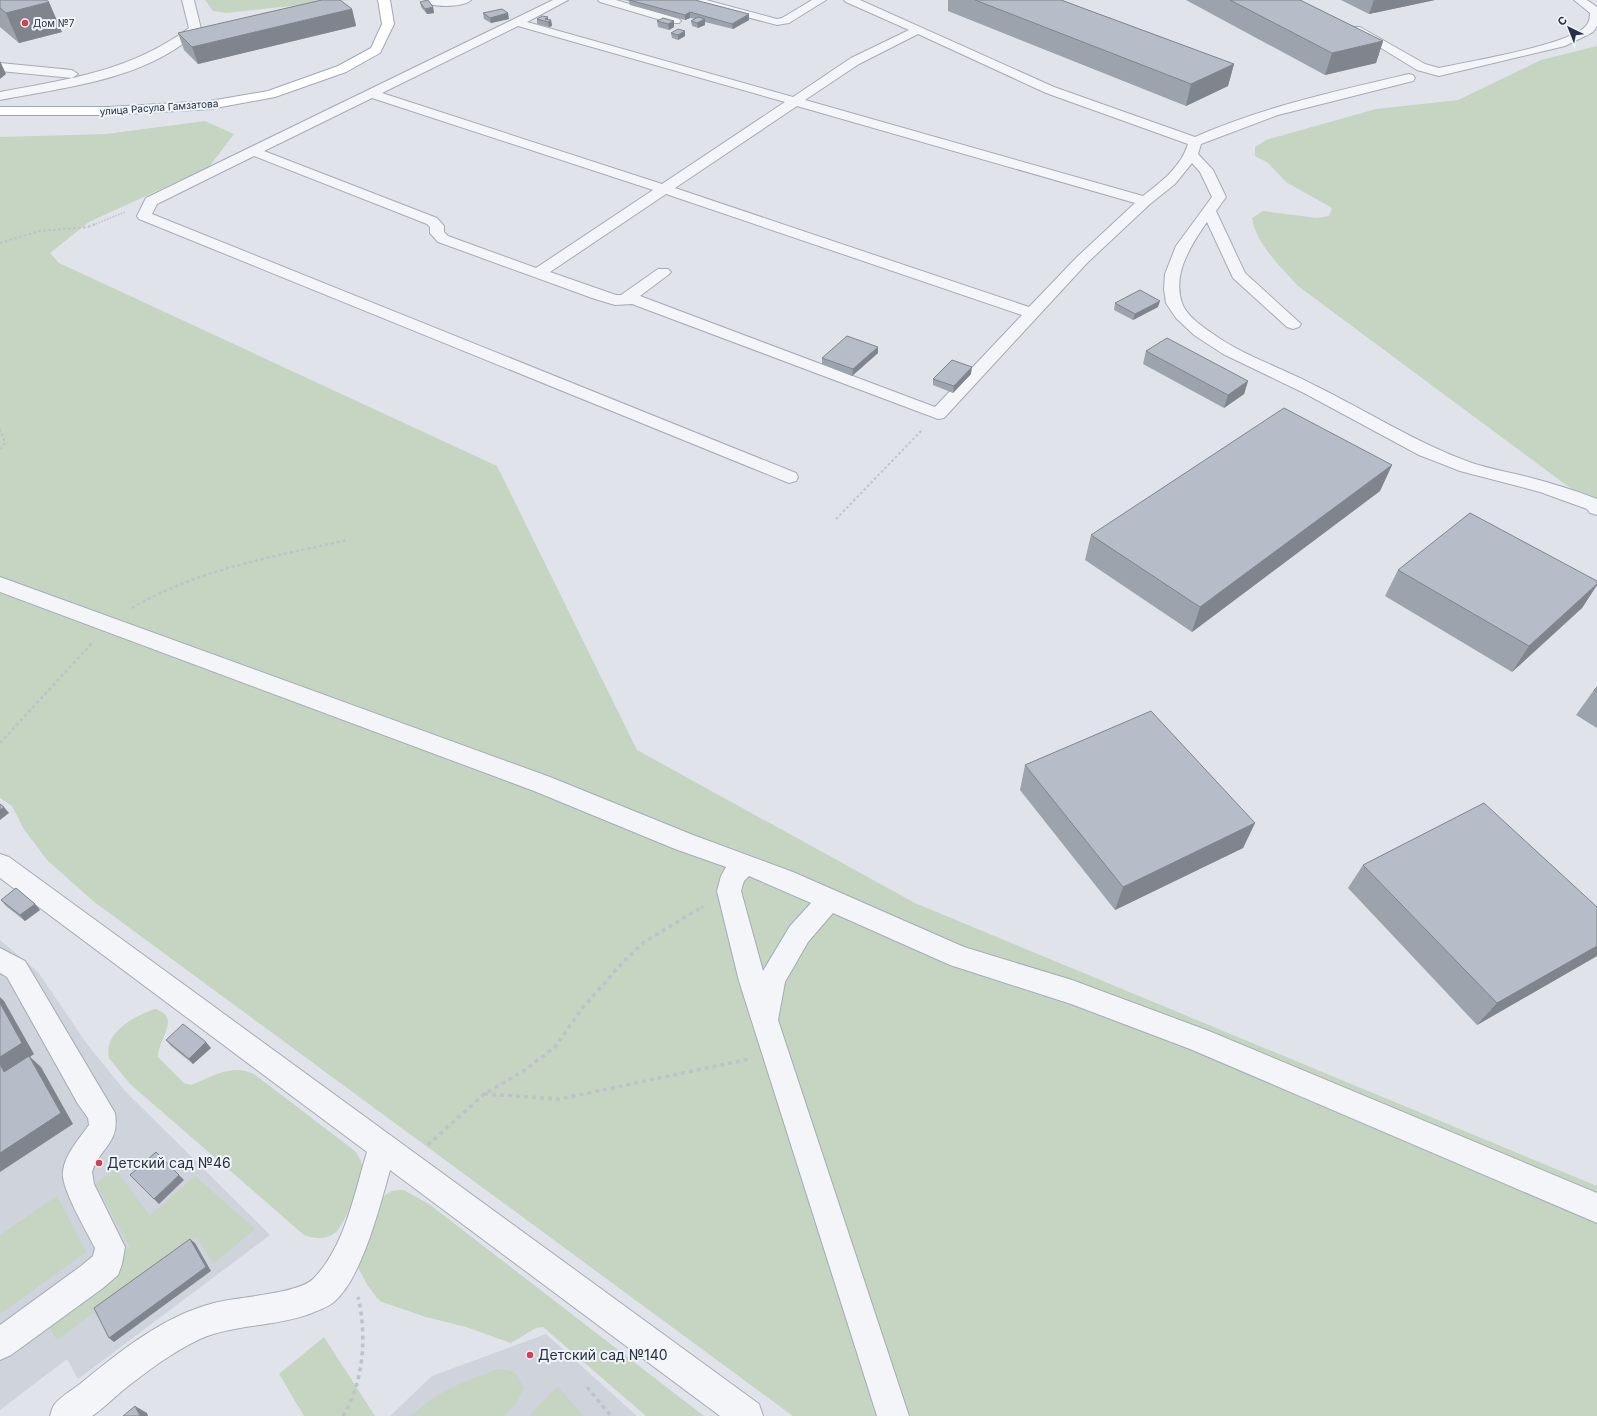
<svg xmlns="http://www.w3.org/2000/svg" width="1597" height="1416" font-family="Inter,sans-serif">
<rect width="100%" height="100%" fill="#e0e4ea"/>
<!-- built -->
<g fill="#ced3dc">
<path d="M0 940 38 972 87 1044 125 1091 270 1235 78 1379 67 1359 0 1410Z"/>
<path d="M546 1334 637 1416H390L432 1376Z"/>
</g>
<!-- green -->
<g fill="#c5d5c1">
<path d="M205 0H349L226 13 213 11Z"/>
<path d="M1597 46V508L1298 286C1281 267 1256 244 1252 218L1263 211 1317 218 1329 216 1332 208 1286 182 1268 163 1255 156V147L1266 140 1376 109 1458 100 1541 60Z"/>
<path d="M205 121 234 134 209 167 89 222 50 253 59 263 497 466 637 750 915 903 1597 1186V1416H793L93 901 47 860 23 828 12 806 0 798V137L106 134Z"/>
<path d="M155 1009C182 1017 158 1039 158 1057L184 1083 191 1085C211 1077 232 1063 254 1074L355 1151C360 1158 364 1166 362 1175 360 1186 344 1225 336 1232 326 1240 315 1239 304 1235L130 1084 109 1058C103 1032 135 1016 155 1009Z"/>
<path d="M115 1169 150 1216 195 1176 255 1229 214 1263 196 1237 57 1340 48 1325 130 1247 96 1184Z"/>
<path d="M404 1190 429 1204 704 1416H646L543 1327 536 1328 511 1343 466 1327 426 1317 382 1302 377 1298 368 1286 357 1266C363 1246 371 1199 392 1191 395 1190 401 1190 404 1190Z"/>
<path d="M57 1196 86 1252 0 1314V1235Z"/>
<path d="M324 1337 375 1416H304L279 1374Z"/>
<path d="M498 1369C515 1370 518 1374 524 1389L515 1405 503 1416H411C440 1389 462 1383 498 1369Z"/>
<path d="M558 1386 583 1416H529Z"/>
</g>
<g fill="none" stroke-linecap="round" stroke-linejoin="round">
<defs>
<g id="minor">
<path d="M182 0H194L201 29C197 35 190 38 184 43 133 81 61 88 0 100V92C69 79 131 71 189 28Z"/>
<path d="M427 0H471C464 7 439 7 430 4Z"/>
<path d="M553 0H568L527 22 793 97 851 58 909 30 846 2 844 0H860L1054 87 1195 137C1263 107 1336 91 1409 74L1413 75 1415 78 1413 81 1278 115 1201 144 1198 154 1213 170 1226 197 1216 211 1245 273 1301 324 1299 327 1293 329 1287 327 1233 278 1207 222C1191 245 1172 274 1182 303 1187 318 1209 331 1222 340 1250 358 1284 369 1314 385 1367 411 1416 443 1472 463 1490 469 1509 472 1528 477 1551 483 1574 490 1597 499V515L1590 513 1587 509 1540 492 1460 471 1419 455 1304 393 1223 354 1194 335 1176 318 1166 303 1164 289 1165 274 1176 246 1212 197 1200 172 1192 163 1175 184 1150 204 1087 263 944 418 938 419 632 304 615 305 595 299 438 242 430 233V227L427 224 254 156 157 204 152 214 796 473 798 477 796 481 789 483 139 219 137 216 146 198ZM518 26 785 102 662 184 382 93ZM918 34 1046 93 1188 144C1181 167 1161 182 1143 196L805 100 859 64ZM372 98 653 190 536 268 448 236 444 232V226L437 218 264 151ZM797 106 1135 203 1077 257 1029 307 675 188ZM666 194 1022 315 935 407 640 296 668 275 671 272 668 269H658L621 295H616L550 272Z"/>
<path d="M598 0H616L679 19 681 21 679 23H671L600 2Z"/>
<path d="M687 0H706L777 19 782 18 812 0H826L789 23 777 25 689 2Z"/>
<path d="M1574 0H1587L1597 7V26L1593 32 1565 46 1439 76 1417 70 1350 29 1352 27H1360L1425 64 1439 68C1468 62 1567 45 1585 27 1589 23 1590 18 1590 13Z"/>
<path d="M0 63 72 70 78 74 72 78 0 71Z"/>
<path d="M0 577 550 777 693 835 793 872 964 947 1072 980 1209 1031 1597 1193V1223L1190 1049 1071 1004 950 965 833 913 808 942 785 982 778 1020 909 1416H877L739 981 717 891 721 876 726 867 675 849 534 791 0 592ZM749 876 811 903 790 926 763 971 741 891 744 881Z"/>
<path d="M0 854 9 857 759 1404 763 1416H720L390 1170C380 1206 362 1278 334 1302 328 1307 319 1310 312 1313 276 1327 235 1324 200 1339 172 1352 146 1372 122 1391 116 1396 98 1413 92 1416 86 1416 58 1416 50 1416 51 1413 52 1408 54 1405 60 1397 72 1390 80 1384 119 1352 163 1316 214 1303 236 1297 298 1294 313 1279 345 1247 354 1194 367 1152L0 878Z"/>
<path d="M0 948 25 961 115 1113C120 1144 99 1148 92 1172L94 1184 125 1247 122 1264 118 1275 103 1288 11 1355 0 1360V1325L81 1266 93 1256 95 1248C87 1232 60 1187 63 1171 65 1154 79 1139 89 1125L88 1118 78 1104 7 977 0 973Z"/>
</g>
<path id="major" d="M378 0H390L394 24 380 53 346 72 275 97 210 109 109 115H0V107H109L210 101 268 91 338 66 371 48 382 24Z"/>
</defs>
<!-- minor casing -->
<use href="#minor" stroke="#a5abb5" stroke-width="2"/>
<!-- major casing -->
<use href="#major" stroke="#9ea8b7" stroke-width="2"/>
<!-- path-far3 -->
<path stroke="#bec2c9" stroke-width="1.5" stroke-dasharray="1.5 1.5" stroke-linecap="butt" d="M93 225 125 212"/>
<!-- path-far2 -->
<g stroke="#bec2c9" stroke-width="2" stroke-dasharray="2.5 2.5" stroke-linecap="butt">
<path d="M0 243 39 231 88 227 95 224"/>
<path d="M0 429 5 443 0 451"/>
<path d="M836 519 923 429"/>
</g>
<!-- path-far1 -->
<g stroke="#bec2c9" stroke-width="2.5" stroke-dasharray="3 3" stroke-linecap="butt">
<path d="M132 608C198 569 273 557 347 540"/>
<path d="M0 743 93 642"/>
<path d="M701 908 705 905"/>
</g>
<!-- path -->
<g stroke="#bec2c9" stroke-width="3.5" stroke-dasharray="4 4" stroke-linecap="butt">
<path d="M484 1094 560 1099 749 1059"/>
<path d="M428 1145 484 1094 522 1072 555 1047 581 1010 622 963 644 942 702 907"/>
<path d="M587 1387 611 1416"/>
<path d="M343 1416C364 1382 367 1335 358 1297"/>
</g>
<!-- minor -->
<use href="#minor" fill="#f3f5f8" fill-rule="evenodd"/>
<!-- major -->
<use href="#major" fill="#fff" fill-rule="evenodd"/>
</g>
<!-- wall -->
<g fill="#9da3ac">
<path d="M0 0 62 32 19 43 0 27Z"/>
<path d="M624 0H695L749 20 733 29 705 22V25L698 28 692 26 691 21 695 19 690 18 685 20 630 5 629 1Z"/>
<path d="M948 0H1061L1234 64 1228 86 1186 106 948 11Z"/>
<path d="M1186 0H1300L1383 41 1376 63 1325 75Z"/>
<path d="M1341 0H1435L1369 14Z"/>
<path d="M420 2 433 7 434 13 427 14 421 7Z"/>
<path d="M352 9 356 26 198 64 184 50 178 33Z"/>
<path d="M483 13 509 19 491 23 484 19Z"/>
<path d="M537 19 551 20 552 26 549 27 537 24Z"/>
<path d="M657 21H674V27L669 30 658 27Z"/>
<path d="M685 31V36L678 40 672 38 671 33Z"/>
<path d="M1115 303 1158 307 1133 320 1114 310Z"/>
<path d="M1146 351 1248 381 1244 394 1224 408 1143 364Z"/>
<path d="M878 353 852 376 822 364V358Z"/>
<path d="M971 374 953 393 933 385V379Z"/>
<path d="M1392 465 1380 491 1192 632 1085 560 1091 535Z"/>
<path d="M1398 570 1597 581V585L1582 608 1512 672 1385 596Z"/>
<path d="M1597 687V728L1576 715 1594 690Z"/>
<path d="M1025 765 1255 823 1243 848 1115 910 1020 790Z"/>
<path d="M1363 865 1597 907V956L1477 1025 1348 888Z"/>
<path d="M1 900 40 910 25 921 6 906Z"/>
<path d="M166 1040 211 1048 193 1064 171 1046Z"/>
</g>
<!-- shaded-wall -->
<g fill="#80848c">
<path d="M1374 0H1435L1369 14Z"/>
<path d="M49 2 62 32 19 43 6 13Z"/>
<path d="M433 7 434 13 427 14 425 9Z"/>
<path d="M352 9 356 26 198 64 192 47Z"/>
<path d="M690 12V18L685 20V15Z"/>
<path d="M508 13 509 19 491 23 490 18Z"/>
<path d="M749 14V20L733 29 732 24Z"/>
<path d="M548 17V22L551 20 552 26 549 27 548 22 545 19Z"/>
<path d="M705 19V25L698 28 697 23Z"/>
<path d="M674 21V27L669 30 668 24Z"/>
<path d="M685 31V36L678 40V35Z"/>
<path d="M1383 41 1376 63 1325 75 1332 53Z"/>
<path d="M0 61 6 74 0 79Z"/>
<path d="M1234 64 1228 86 1186 106 1191 84Z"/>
<path d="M1160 301 1158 307 1133 320 1135 314Z"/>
<path d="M878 347V353L852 376 853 369Z"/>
<path d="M972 367 971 374 953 393 954 386Z"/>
<path d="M1248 381 1244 394 1224 408 1228 395Z"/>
<path d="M1392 465 1380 491 1192 632 1200 607Z"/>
<path d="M1597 584V585L1582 608 1512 672 1529 646Z"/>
<path d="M4 807 9 813 0 820V810Z"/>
<path d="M1255 823 1243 848 1115 910 1123 887Z"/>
<path d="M35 904 40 910 25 921 20 915Z"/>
<path d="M1597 946V956L1477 1025 1497 1003Z"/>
<path d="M0 997 4 1001 34 1054 30 1057 41 1067 73 1124 0 1172V1153L4 1072 0 1064Z"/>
<path d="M206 1042 211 1048 193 1064 189 1059Z"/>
<path d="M179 1175 184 1180 159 1204 154 1199Z"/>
<path d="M190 1239 195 1243 211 1271 114 1342 109 1338Z"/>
<path d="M135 1406 147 1413 148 1416H140Z"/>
</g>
<!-- building -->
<g fill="#b7bdc8" stroke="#80848c">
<path d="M0 0H46L49 2 6 13 0 8Z"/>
<path d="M322 0H340L352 9 192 47 178 33Z"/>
<path d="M428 0 433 7 425 9 420 2Z"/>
<path d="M629 0H695L749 14 732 24 690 12 685 15Z"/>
<path d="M975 0H1061L1234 64 1191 84Z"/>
<path d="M1230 0H1300L1383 41 1332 53Z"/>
<path d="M502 9 508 13 490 18 483 13Z"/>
<path d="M542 16 548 17 545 19 551 20 548 22 537 19Z"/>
<path d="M698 17 705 19 697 23 691 21Z"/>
<path d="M663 18 674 21 668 24 657 21Z"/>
<path d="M678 29 685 31 678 35 671 33Z"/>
<path d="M1140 290 1160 301 1135 314 1115 303Z"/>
<path d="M847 336 878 347 853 369 822 358Z"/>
<path d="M1167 338 1248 381 1228 395 1146 351Z"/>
<path d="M952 360 972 367 954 386 933 379Z"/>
<path d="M1284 408 1392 465 1200 607 1091 535Z"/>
<path d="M1470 513 1597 581V584L1529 646 1398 570Z"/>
<path d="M1597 687V691L1594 690Z"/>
<path d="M1151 711 1255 823 1123 887 1025 765Z"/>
<path d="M1484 803 1597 907V946L1497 1003 1363 865Z"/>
<path d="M0 804 4 807 0 810Z"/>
<path d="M16 888 35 904 20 915 1 900Z"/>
<path d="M0 1003 22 1043 0 1057Z"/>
<path d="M183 1024 206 1042 189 1059 166 1040Z"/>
<path d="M29 1056 61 1113 0 1153V1064L4 1072Z"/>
<path d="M156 1152 179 1175 154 1199 130 1175Z"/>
<path d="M190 1239 206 1267 109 1338 94 1308Z"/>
<path d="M135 1406 140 1416H123Z"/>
</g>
<!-- markers -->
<g fill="#d83c50" stroke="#f0f3f7" stroke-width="1.5">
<circle cx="25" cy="23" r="4"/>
<circle cx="99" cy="1163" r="4"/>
<circle cx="530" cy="1355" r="4"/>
</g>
<g text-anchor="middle" stroke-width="4" stroke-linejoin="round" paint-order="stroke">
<!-- far-poi labels -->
<g font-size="10" fill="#273143" stroke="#f0f3f7" text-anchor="start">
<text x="33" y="27">Дом №7</text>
</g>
<!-- far-street labels -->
<g font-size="10" fill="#273143" stroke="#f0f3f7">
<text transform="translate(159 107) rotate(-4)" y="4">улица Расула Гамзатова</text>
</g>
<!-- near-poi labels -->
<g font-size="14" fill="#273143" stroke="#f0f3f7" text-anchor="start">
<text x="107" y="1168">Детский сад №46</text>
<text x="538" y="1360">Детский сад №140</text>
</g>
</g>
<!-- north arrow -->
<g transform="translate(1569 28) rotate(317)" stroke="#f0f3f7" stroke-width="3" paint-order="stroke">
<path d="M0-3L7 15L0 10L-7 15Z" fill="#273143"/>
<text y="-6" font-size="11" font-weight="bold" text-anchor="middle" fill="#273143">С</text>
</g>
</svg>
